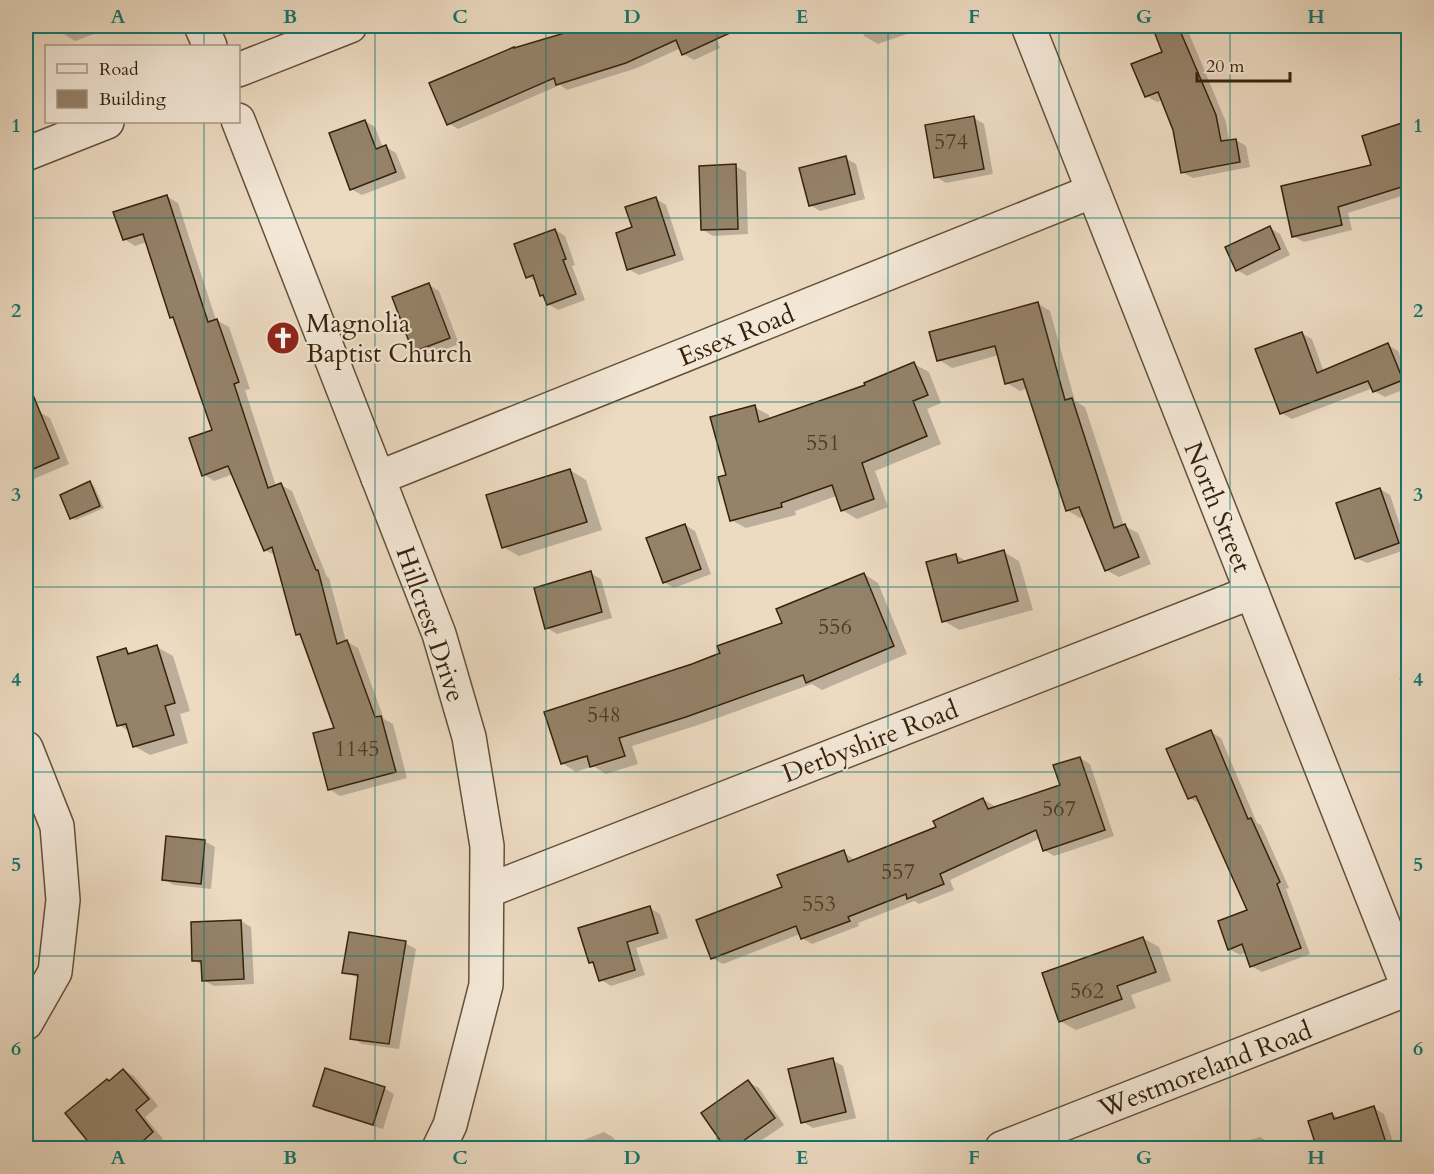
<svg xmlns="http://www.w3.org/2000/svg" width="1434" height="1174" font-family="Cardo,serif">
<rect width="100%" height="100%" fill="#ecdac1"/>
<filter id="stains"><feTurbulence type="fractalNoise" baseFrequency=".00333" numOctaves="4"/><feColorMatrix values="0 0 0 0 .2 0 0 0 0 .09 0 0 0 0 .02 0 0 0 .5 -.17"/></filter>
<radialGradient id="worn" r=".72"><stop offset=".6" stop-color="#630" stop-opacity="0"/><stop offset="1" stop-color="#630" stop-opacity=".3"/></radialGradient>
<!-- shadow -->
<g fill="#0003">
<path d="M61 26H116L75 41 65 35Z"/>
<path d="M593 26H756L715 36 720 48 694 60 683 54 681 48 637 68 567 90 560 85 458 129 448 123 515 50Z"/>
<path d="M860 26H930L878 44 864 36Z"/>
<path d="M1154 26H1186L1226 122 1229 141 1236 140 1246 146 1250 167 1193 178 1182 172 1175 130 1163 100 1157 102 1146 96 1164 52Z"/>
<path d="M1381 26H1403L1389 31Z"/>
<path d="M974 118 984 124 993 174 946 183 936 177Z"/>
<path d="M365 121 375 127 383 148 386 147 396 153 406 178 362 195 351 189Z"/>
<path d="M1408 122V194L1348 213 1352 230 1304 242 1293 236 1373 166 1364 137Z"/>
<path d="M845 158 856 164 865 199 820 211 810 205Z"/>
<path d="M735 166 746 172 748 234 713 236 703 230Z"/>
<path d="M166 196 178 203 216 320 229 327 250 389 245 390 276 486 281 485 292 491 327 577 329 578 346 641 358 648 384 719 393 724 407 778 340 796 329 789 336 729 303 638 297 634 276 556 265 550 233 474 214 481 203 474 214 431 176 319 172 317 147 242 135 246 124 239Z"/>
<path d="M656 199 666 205 684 260 639 275 628 269Z"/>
<path d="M1270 228 1280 234 1290 255 1247 276 1237 270Z"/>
<path d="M555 230 565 236 575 265 572 266 585 300 558 310 548 304 545 297 541 295 537 282 528 277Z"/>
<path d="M429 285 439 291 459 344 425 357 415 351Z"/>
<path d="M1037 303 1050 311 1075 401 1085 407 1124 526 1138 533 1151 564 1119 577 1106 570 1085 516 1080 518 1067 510 1028 388 1020 391 1007 383 999 355 952 368 939 360Z"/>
<path d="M1301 333 1312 339 1324 372 1388 345 1398 351 1408 376V388L1385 397 1374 391 1373 388 1292 419 1281 413Z"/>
<path d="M914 364 929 372 941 403 927 409 941 444 875 471 888 507 857 519 842 510 836 496 795 511 796 515 746 528 731 520 727 476 754 407 769 415 770 420 867 386Z"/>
<path d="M39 412 50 418 69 464 31 480 26 476V417Z"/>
<path d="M570 470 586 480 602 530 519 556 503 547Z"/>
<path d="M90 483 94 486 104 508 76 520 71 518Z"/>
<path d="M1380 489 1390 495 1408 549 1367 563 1356 558Z"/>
<path d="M685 525 695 531 711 574 674 588 664 582Z"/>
<path d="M1004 552 1019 561 1033 610 959 630 944 621 956 555 967 562Z"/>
<path d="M590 573 601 579 612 618 557 634 547 628Z"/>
<path d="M864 574 878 583 907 654 822 690 812 684 701 724 632 746 638 764 606 774 593 766 576 772 562 763 692 666 722 654 784 624Z"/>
<path d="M157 647 173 656 190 711 180 714 188 743 150 755 134 746 130 732 119 725 126 650 133 654Z"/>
<path d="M1407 658 1408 659V684L1399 680Z"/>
<path d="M1211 732 1221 738 1257 823 1261 825 1289 888 1286 889 1310 954 1262 972 1251 966 1246 952 1240 955 1229 949 1249 911 1201 804 1189 798Z"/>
<path d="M1080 758 1090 764 1114 836 1054 856 1044 850 1040 838 950 880 954 890 919 904 914 901 858 923 859 926 812 944 802 938 800 934 723 964 712 958 784 888 843 852 855 860 938 828 983 799 993 805 995 809 1062 786Z"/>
<path d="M204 841 215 847 211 889 174 885 163 879Z"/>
<path d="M650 908 660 914 668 938 636 948 645 975 611 986 601 980 596 965 590 962Z"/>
<path d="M241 921 251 927 254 984 214 986 203 980 202 965 194 960Z"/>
<path d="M1143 938 1159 947 1171 981 1131 995 1136 1008 1076 1030 1060 1021Z"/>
<path d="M405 943 416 949 399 1049 362 1044 352 1038 359 978 344 972Z"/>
<path d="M832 1060 843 1066 856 1118 813 1128 803 1122Z"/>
<path d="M123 1070 134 1076 158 1106 145 1117 163 1139 151 1148H96L110 1082Z"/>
<path d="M748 1082 759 1088 784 1125 750 1148H727Z"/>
<path d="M384 1088 394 1094 383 1129 325 1111 315 1105Z"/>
<path d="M1374 1108 1384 1114 1395 1148H1319L1332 1114 1340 1119Z"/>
<path d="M604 1132 614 1138 618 1148H584L581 1141Z"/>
<path d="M1260 1137 1275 1146 1276 1148H1224Z"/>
<path d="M55 1146 60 1148H41Z"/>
</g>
<!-- building -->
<g fill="#958269" stroke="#37230a" stroke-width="1.5">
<path d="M588 26H745L682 55 676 40 626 63 556 85 554 78 447 125 429 83 514 47V48Z"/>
<path d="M1152 26H1178L1216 115 1221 141 1236 139 1240 162 1181 173 1173 130 1158 92 1145 97 1131 64 1162 52Z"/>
<path d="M974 116 984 169 934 178 925 125Z"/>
<path d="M365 120 376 149 386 145 396 172 350 190 329 133Z"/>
<path d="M1408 121V185L1338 207 1342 225 1292 237 1281 186 1371 165 1362 136Z"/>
<path d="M846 156 855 194 809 206 799 168Z"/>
<path d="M736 164 738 229 701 230 699 166Z"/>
<path d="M167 195 208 322 217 319 239 382 234 384 268 488 281 483 316 570H318L337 644 347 640 375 717 381 716 396 772 328 790 313 733 334 728 300 634 296 635 272 547 264 551 228 466 202 476 189 438 212 430 173 317 170 318 143 234 123 240 113 212Z"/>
<path d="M656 197 675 255 627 270 616 233 632 227 625 207Z"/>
<path d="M1270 226 1280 249 1236 271 1225 247Z"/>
<path d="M555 229 566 259 563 260 576 294 547 305 543 295 540 296 533 275 526 278 514 244Z"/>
<path d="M429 283 450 338 413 352 392 297Z"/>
<path d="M1038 302 1065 400 1072 398 1114 528 1125 524 1139 557 1105 571 1079 507 1066 511 1023 379 1005 384 995 346 937 361 929 332Z"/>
<path d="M1302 332 1317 373 1388 343 1403 380 1373 392 1368 381 1280 414 1255 349Z"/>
<path d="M914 362 928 395 913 401 927 436 862 463 874 499 841 511 832 485 781 503 782 507 730 521 718 477 726 475 710 417 755 405 759 422 865 385 864 383Z"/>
<path d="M26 378 59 458 26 472Z"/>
<path d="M570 469 587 522 502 548 486 495Z"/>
<path d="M90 481 100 506 70 519 60 495Z"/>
<path d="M1380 488 1399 543 1355 559 1336 503Z"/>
<path d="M685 524 701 569 663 583 646 538Z"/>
<path d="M1004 550 1018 601 942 622 926 562 956 554 958 563Z"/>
<path d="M591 571 602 612 545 629 534 588Z"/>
<path d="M864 573 894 646 806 683 803 675 686 717 619 738 625 756 590 767 587 756 561 764 544 712 692 664 720 653 717 646 782 623 776 609Z"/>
<path d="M157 645 175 703 165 706 174 735 133 747 126 724 117 726 97 657 126 648 128 654Z"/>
<path d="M1211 730 1248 819 1251 818 1280 882 1277 884 1301 948 1250 967 1242 944 1228 950 1218 921 1247 910 1196 796 1188 799 1166 749Z"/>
<path d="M1080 757 1105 830 1043 851 1036 830 940 874 944 884 907 899 906 894 848 917 850 921 801 939 796 926 711 959 696 920 782 887 777 875 844 850 848 862 936 827 933 821 983 798 988 809 1060 785 1053 765Z"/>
<path d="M166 836 205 840 201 884 162 880Z"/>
<path d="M650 906 658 933 627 942 635 970 599 981 593 962 589 963 578 928Z"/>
<path d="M241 920 244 979 202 981 201 961H192L191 922Z"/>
<path d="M349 932 406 941 389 1044 350 1039 358 975 342 973Z"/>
<path d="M1143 937 1156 972 1117 986 1122 999 1059 1022 1042 973Z"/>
<path d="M833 1058 846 1112 801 1123 788 1069Z"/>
<path d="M325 1068 385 1087 373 1125 313 1106Z"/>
<path d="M123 1069 149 1099 136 1110 153 1132 134 1149H94L65 1113 107 1079 109 1081Z"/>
<path d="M748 1080 775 1118 732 1149H726L701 1113Z"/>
<path d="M1374 1106 1388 1149H1317L1308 1121 1332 1113 1334 1119Z"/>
</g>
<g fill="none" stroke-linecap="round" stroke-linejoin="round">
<defs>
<g id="minor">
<path d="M201 26 210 46"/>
<path d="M1028 26 1408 987"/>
<path d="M238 70 350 26"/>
<path d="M238 120 439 634 469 737 487 846 486 985 450 1125 439 1148"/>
<path d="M26 154 107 122"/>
<path d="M378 478 1093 191"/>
<path d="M26 748 57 826 63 900 55 972 26 1023"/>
<path d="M487 891 1252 592"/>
<path d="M1002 1148 1408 989"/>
</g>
</defs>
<!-- minor casing -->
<use href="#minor" stroke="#645138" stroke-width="36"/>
<!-- minor -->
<use href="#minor" stroke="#f3e7d7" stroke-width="33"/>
</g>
<!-- grid -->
<path fill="none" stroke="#0f766e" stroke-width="1.5" stroke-opacity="0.55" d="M204 26V46M375 26V1148M546 26V1148M717 26V1148M888 26V1148M1059 26V1148M1230 26V1148M204 122V1148M26 218H1408M26 402H1408M26 587H1408M26 772H1408M26 956H1408"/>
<!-- icons -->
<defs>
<symbol id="church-disc" viewBox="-11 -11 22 22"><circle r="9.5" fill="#8f2418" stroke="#f3e7d7"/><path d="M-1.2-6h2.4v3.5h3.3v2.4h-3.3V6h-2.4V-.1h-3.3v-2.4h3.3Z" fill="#fff"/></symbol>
</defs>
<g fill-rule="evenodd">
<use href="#church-disc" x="264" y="319" width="38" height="38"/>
</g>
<g text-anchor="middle" stroke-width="4.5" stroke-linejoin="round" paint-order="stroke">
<!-- number labels -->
<g font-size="22" fill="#4e3b22">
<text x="951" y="149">574</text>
<text x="823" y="450">551</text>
<text x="835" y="634">556</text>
<text x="604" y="722">548</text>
<text x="357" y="756">1145</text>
<text x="1059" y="816">567</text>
<text x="898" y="879">557</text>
<text x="819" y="911">553</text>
<text x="1087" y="998">562</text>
</g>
<!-- poi labels -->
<g font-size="26" fill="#37230a" stroke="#f3e7d7" text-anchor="start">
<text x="306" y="332">Magnolia<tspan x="306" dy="30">Baptist Church</tspan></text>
</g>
<!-- street labels -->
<g font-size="26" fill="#37230a" stroke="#f3e7d7">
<text transform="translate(736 335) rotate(-22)" y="9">Essex Road</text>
<text transform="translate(1218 507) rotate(68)" y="9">North Street</text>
<text transform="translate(431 624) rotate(71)" y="9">Hillcrest Drive</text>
<text transform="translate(870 741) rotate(-21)" y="9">Derbyshire Road</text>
<text transform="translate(1205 1069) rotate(-21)" y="9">Westmoreland Road</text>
</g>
</g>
<!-- margin -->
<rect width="1434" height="1174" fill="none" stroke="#ecdac1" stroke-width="66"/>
<!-- legend -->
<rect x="45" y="45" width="195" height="78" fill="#f3e7d7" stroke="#a89985" stroke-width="1.5"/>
<rect x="57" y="64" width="30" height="9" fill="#f3e7d7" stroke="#a89985" stroke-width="1.5"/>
<text x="99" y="75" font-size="18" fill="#37230a">Road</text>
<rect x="57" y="90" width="30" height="18" fill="#958269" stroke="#a89985" stroke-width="1.5"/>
<text x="99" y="105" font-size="18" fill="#37230a">Building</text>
<!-- scale -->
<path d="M1197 72v9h93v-9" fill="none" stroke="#37230a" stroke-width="3"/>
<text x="1206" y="72" font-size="18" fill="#37230a" stroke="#f3e7d7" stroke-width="4.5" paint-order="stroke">20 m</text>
<rect x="33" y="33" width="1368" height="1108" fill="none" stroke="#0f766e" stroke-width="2"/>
<g font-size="20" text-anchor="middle" font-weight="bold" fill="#0f766e">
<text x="118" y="23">A</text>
<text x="290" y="23">B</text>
<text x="460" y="23">C</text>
<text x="632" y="23">D</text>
<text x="802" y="23">E</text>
<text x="974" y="23">F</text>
<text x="1144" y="23">G</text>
<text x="1316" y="23">H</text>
<text x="16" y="132">1</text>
<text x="1418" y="132">1</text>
<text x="16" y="317">2</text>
<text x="1418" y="317">2</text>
<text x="16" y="501">3</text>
<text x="1418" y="501">3</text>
<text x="16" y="686">4</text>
<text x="1418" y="686">4</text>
<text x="16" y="871">5</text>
<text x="1418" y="871">5</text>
<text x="16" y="1055">6</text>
<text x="1418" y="1055">6</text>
<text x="118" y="1164">A</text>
<text x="290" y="1164">B</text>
<text x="460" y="1164">C</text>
<text x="632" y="1164">D</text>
<text x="802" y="1164">E</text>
<text x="974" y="1164">F</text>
<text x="1144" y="1164">G</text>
<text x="1316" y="1164">H</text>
</g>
<rect width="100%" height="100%" filter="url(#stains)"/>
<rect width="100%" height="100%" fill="url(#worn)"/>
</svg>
